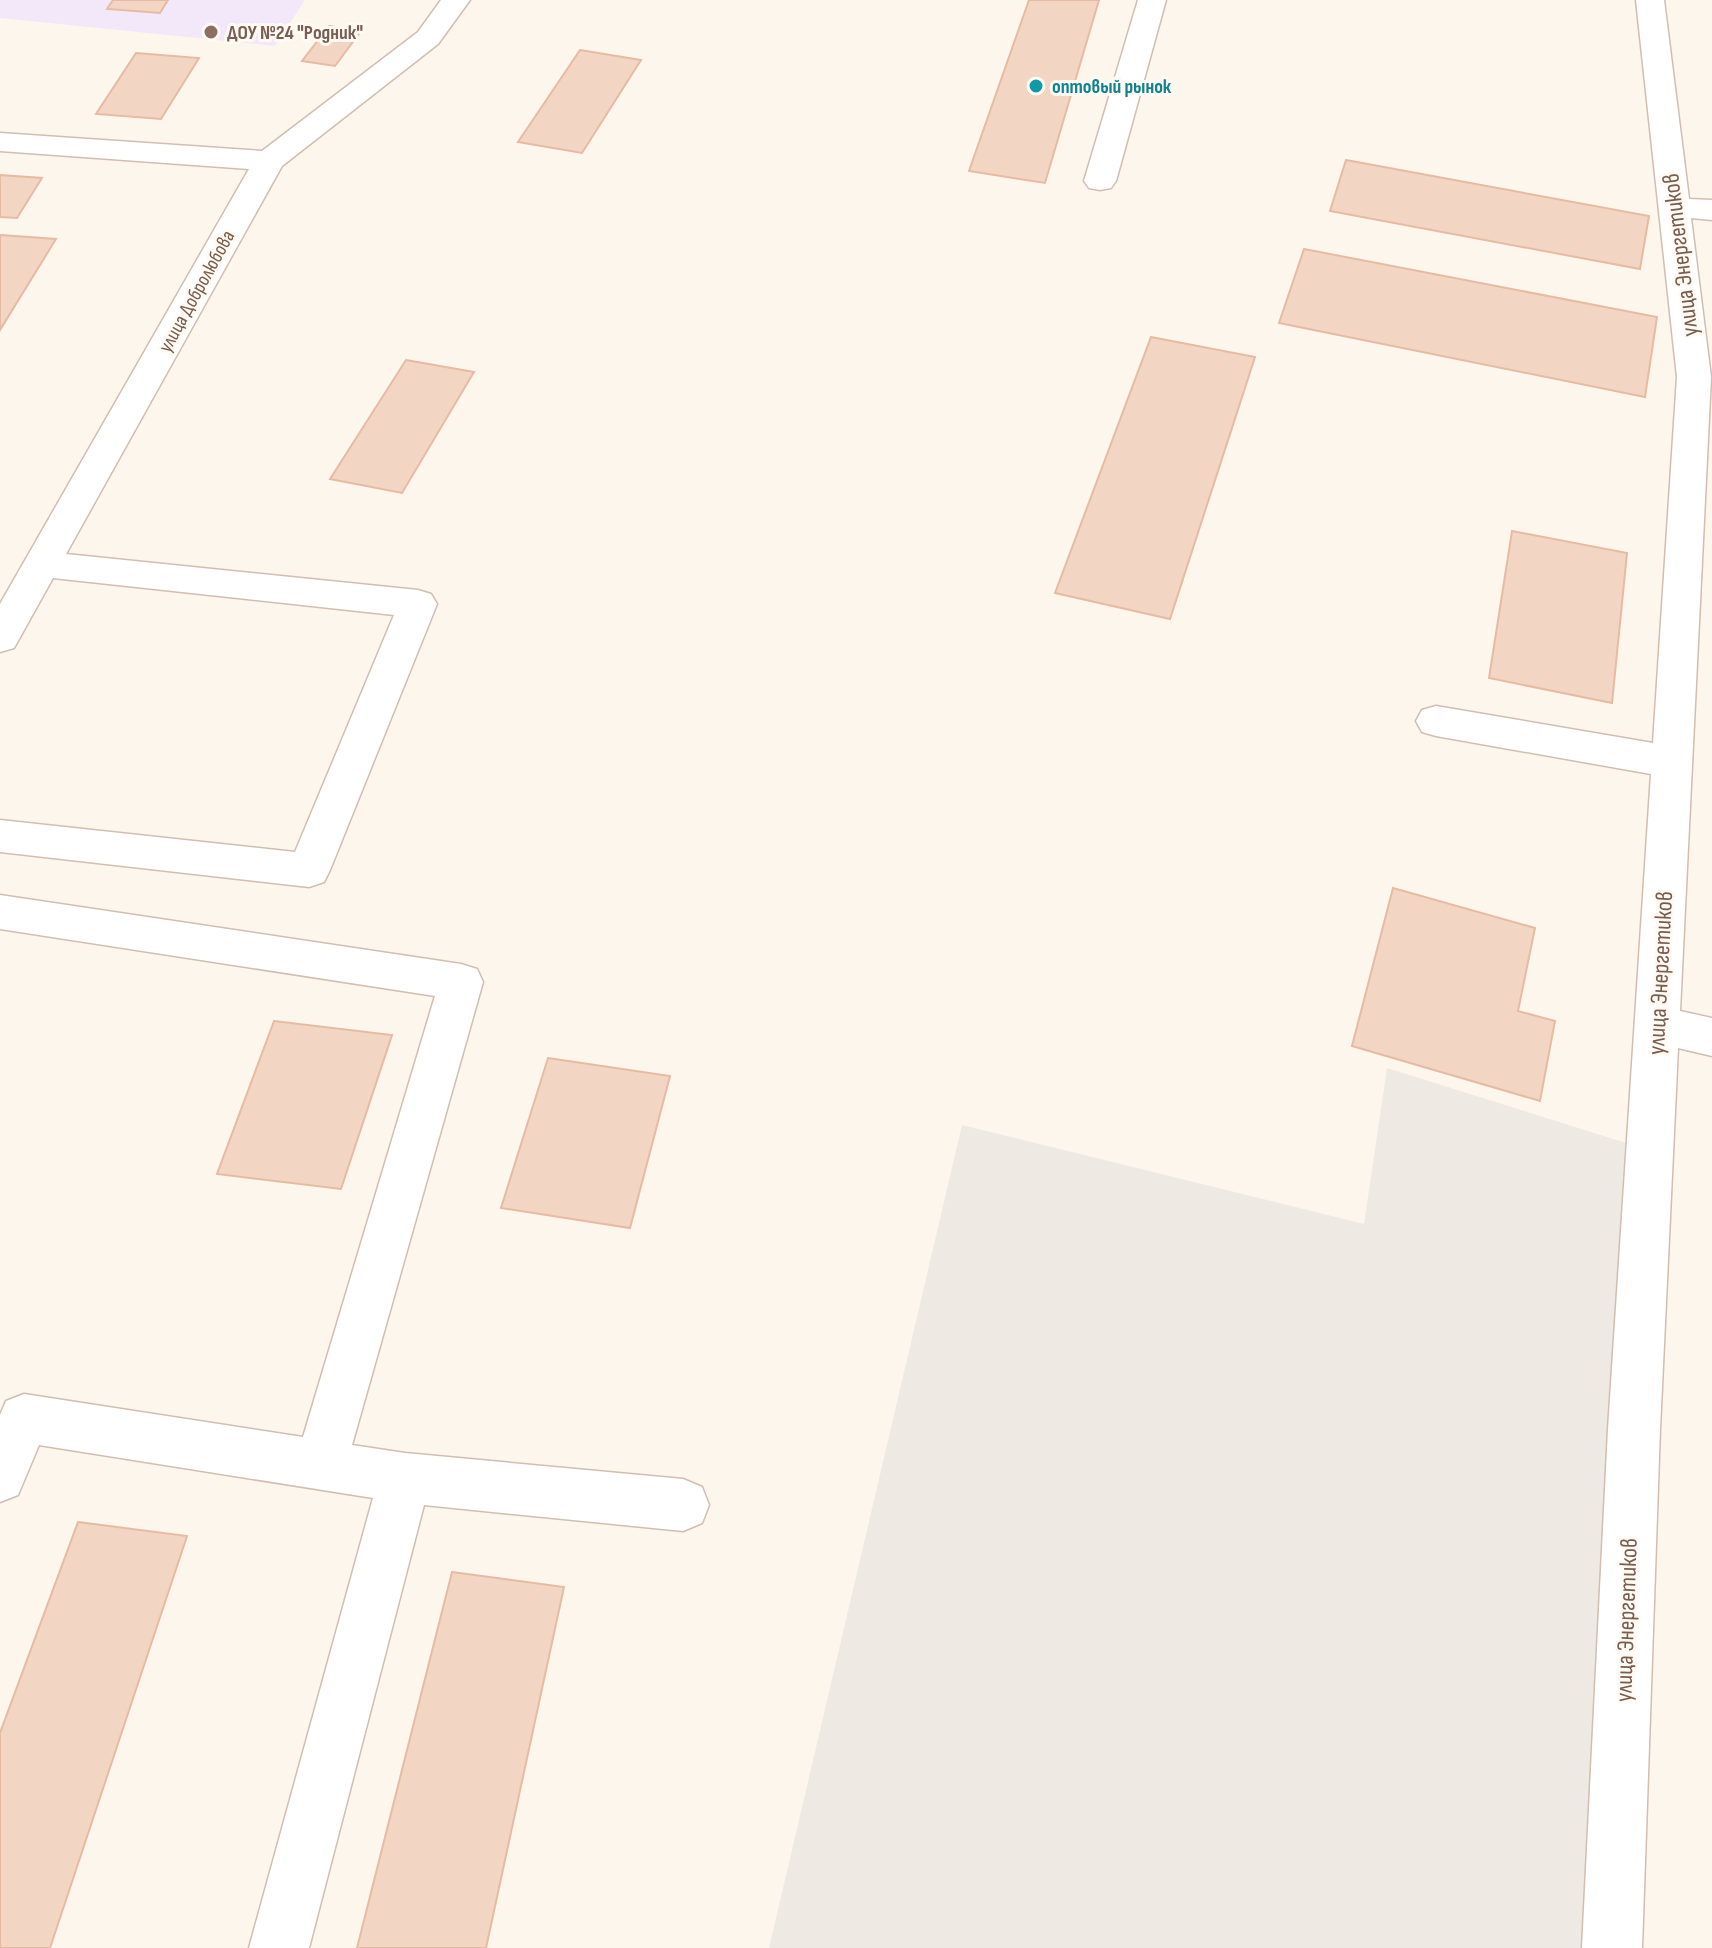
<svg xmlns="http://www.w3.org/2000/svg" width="1712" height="1948" font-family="'Sofia Sans Condensed',sans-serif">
<rect width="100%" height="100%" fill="#fdf6ec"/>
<!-- industrial -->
<path fill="#efe9e4" d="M1387 1068 1626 1143 1590 1948H769L962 1125 1364 1224Z"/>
<!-- education -->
<path fill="#f3e8fa" d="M0 0H305L275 46 0 18Z"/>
<!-- building -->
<g fill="#f3d5c3" stroke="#e6bba3" stroke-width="2">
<path d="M113 0H168L160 13 107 9Z"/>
<path d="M1029 0H1099L1045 183 969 171Z"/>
<path d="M329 26 361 31 335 66 302 61Z"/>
<path d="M580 50 641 60 582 153 518 142Z"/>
<path d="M136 53 199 58 161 119 96 114Z"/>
<path d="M1346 160 1649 216 1640 269 1330 211Z"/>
<path d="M0 175 42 178 17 218 0 217Z"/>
<path d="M0 235 56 239 0 330Z"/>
<path d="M1304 249 1657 317 1645 397 1279 323Z"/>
<path d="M1151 337 1255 357 1170 619 1055 593Z"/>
<path d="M406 360 474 372 402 493 330 479Z"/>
<path d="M1512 531 1627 553 1612 703 1489 678Z"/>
<path d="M1393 888 1535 928 1518 1011 1555 1021 1540 1101 1352 1046Z"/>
<path d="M274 1021 392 1035 341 1189 217 1174Z"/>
<path d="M548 1058 670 1076 630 1228 501 1208Z"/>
<path d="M78 1522 187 1536 50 1948H0V1733Z"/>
<path d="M452 1572 564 1587 486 1948H357Z"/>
</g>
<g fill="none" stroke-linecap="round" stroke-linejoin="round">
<defs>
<g id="minor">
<path d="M441 0H470L438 44 282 166 66 554 418 590 431 594 437 604 330 870 324 882 309 887 0 852V820L295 852 394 615 53 578 14 648 0 652V604L249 169 0 151V133L262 151 418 32Z"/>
<path d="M1138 0H1166L1116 181 1111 188 1100 190 1089 188 1084 181Z"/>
<path d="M1636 0H1664L1689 199 1712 200V220L1691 218 1711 377 1680 1011 1712 1018V1056L1678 1048 1660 1429 1642 1948H1582L1608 1429 1651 774 1436 736 1422 732 1416 721 1422 710 1436 706 1653 743 1677 377Z"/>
<path d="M0 895 461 964 477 969 483 982 352 1445 405 1453 683 1479 702 1487 709 1505 702 1523 683 1531 424 1505 309 1948H249L373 1498 39 1445 18 1495 0 1502V1415L6 1401 24 1394 303 1437 435 996 0 929Z"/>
</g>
</defs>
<!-- minor casing -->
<use href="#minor" stroke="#d1beb0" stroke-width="3"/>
<!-- minor -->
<use href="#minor" fill="#fff" fill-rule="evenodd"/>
</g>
<!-- markers -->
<circle fill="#8d6e63" stroke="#fffaf3" stroke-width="3" cx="211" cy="32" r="8"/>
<circle fill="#0f9aa8" stroke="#fffaf3" stroke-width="3" cx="1036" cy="86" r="8"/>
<g text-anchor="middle" stroke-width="6" stroke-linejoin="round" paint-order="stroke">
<!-- far-education labels -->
<g font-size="20" font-weight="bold" fill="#785e54" stroke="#fffaf3" text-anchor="start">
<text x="227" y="39">ДОУ №24 "Родник"</text>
</g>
<!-- far-culture labels -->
<g font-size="20" font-weight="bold" fill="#0d838f" stroke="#fffaf3" text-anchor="start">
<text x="1052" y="93">оптовый рынок</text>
</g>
<!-- far-street labels -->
<g font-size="20" fill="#7a5c4d" stroke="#fffaf3">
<text transform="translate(196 291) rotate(-61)" y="7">улица Добролюбова</text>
</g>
<!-- street labels -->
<g font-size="24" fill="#7a5c4d" stroke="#fffaf3">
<text transform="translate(1680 255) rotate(-97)" y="8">улица Энергетиков</text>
<text transform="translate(1660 973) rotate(-87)" y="8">улица Энергетиков</text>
<text transform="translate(1626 1620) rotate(-88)" y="8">улица Энергетиков</text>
</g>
</g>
</svg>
